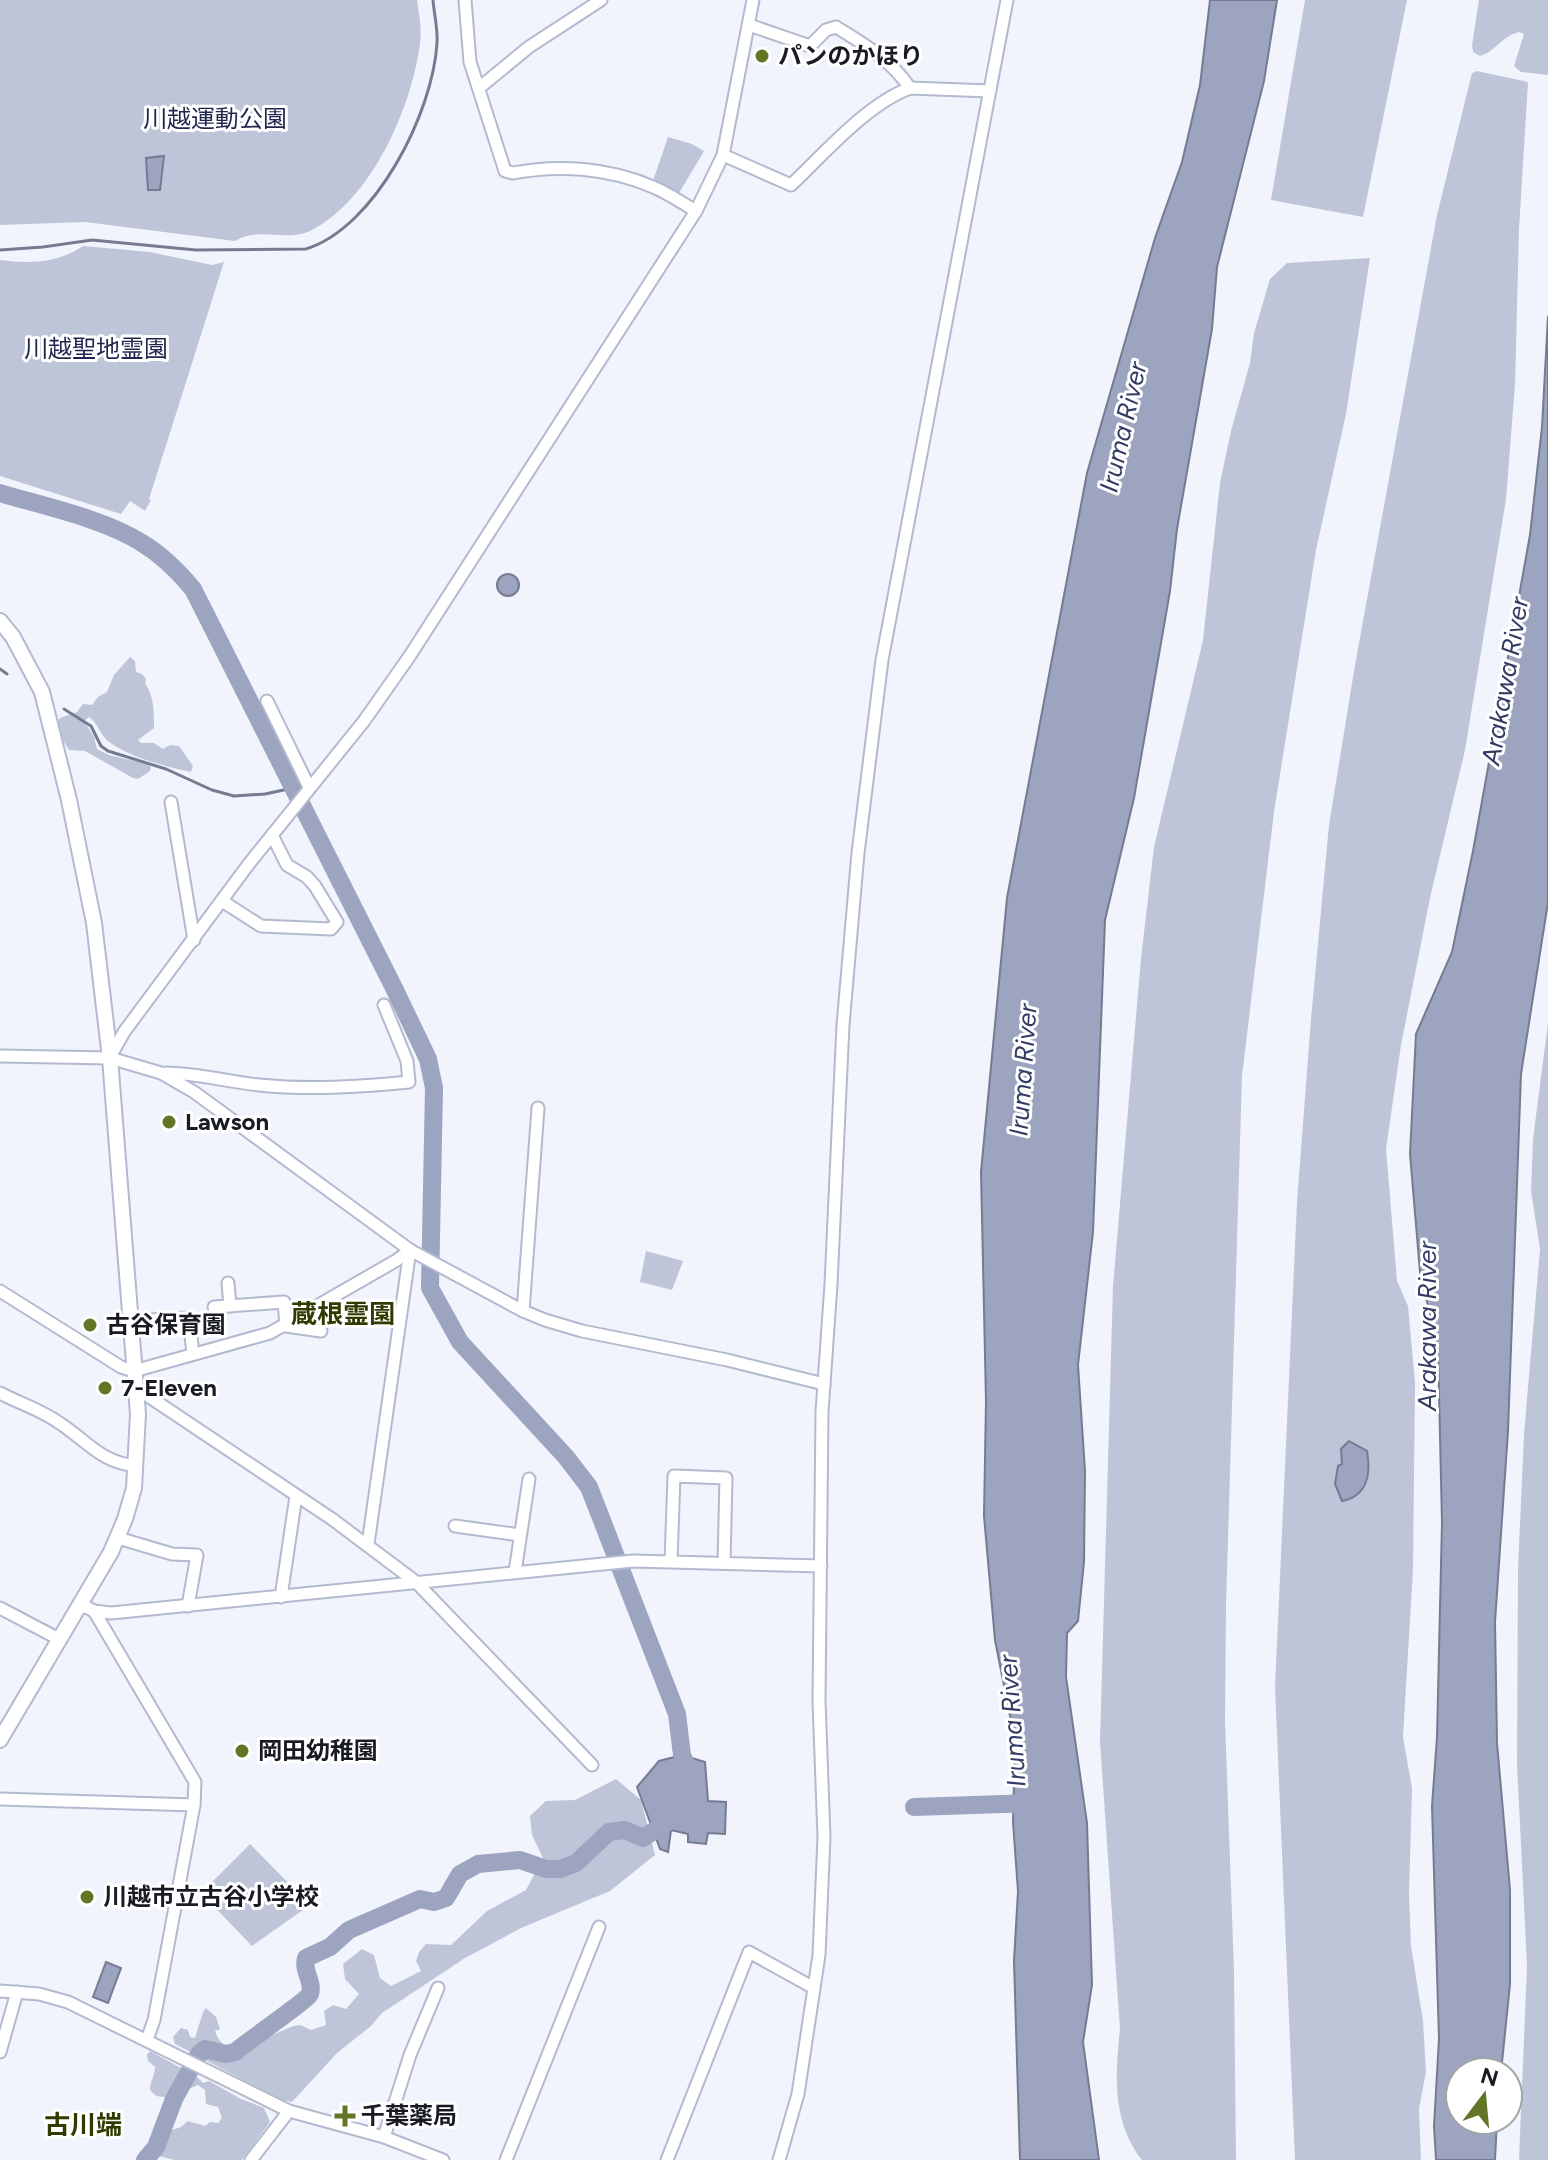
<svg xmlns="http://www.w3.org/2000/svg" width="1548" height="2160" font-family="Figtree,'Noto Sans JP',sans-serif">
<rect width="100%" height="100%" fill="#f1f4fd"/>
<!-- green -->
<g fill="#bfc5d8">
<path d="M0 0H417C419 14 422 29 420 43 412 107 372 199 312 230 288 243 260 226 235 241L85 222 0 225Z"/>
<path d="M1305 0H1407L1363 217 1271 200Z"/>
<path d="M1479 0H1548V75L1521 72 1514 66 1524 34 1519 32C1502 36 1495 52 1480 56L1473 52 1472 45Z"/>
<path d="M1477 71 1528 82 1519 229 1515 385 1506 499 1465 750 1430 898 1401 1045 1386 1149 1397 1281 1408 1306 1415 1383 1413 1569 1403 1737 1412 1788 1409 1895 1411 1946 1423 2021 1426 2072 1419 2109 1421 2160H1295L1275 1687 1297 1202 1311 1019 1329 825 1355 665 1437 215 1472 73Z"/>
<path d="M668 137 692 144 704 151 678 195 653 181Z"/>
<path d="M83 246 150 252 212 265 224 262 149 499 151 500 145 511 130 501 121 514 0 476V260C30 264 58 263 83 246Z"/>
<path d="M1370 258 1346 414 1316 550 1274 812 1242 1076 1226 1606 1225 1721 1234 1971 1236 2160H1142C1112 2122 1115 2075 1120 2029L1100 1742 1113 1286 1141 958 1154 847 1203 640 1220 483 1231 431 1250 363 1254 333 1270 279 1287 263Z"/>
<path d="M130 657 135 661 136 672 142 674 146 679 145 683C154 697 154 711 154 728L138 740 141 743H154L163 749 170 745 179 746 193 766 191 772C167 767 128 757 108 741 99 734 99 724 89 717L84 721 94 737 97 749 109 755 147 764 151 767 150 771 138 779 133 778 85 751 69 750 59 734 57 722 60 718 77 712 83 704 92 705 98 697 107 692 114 675Z"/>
<path d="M1548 1023V2160H1519L1527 1966 1517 1764 1518 1569 1524 1434 1540 1249 1531 1191 1533 1139Z"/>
<path d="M646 1251 683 1261 672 1290 640 1282Z"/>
<path d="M616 1779 641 1800 655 1855 610 1891 521 1928 465 1958 382 2013 371 2026 337 2053 292 2102 281 2100 175 2044 173 2037 181 2028 188 2030 190 2037 195 2038 203 2012 206 2008 216 2017 220 2029 215 2031C220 2046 229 2048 242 2052 251 2046 290 2025 299 2025 302 2025 308 2029 311 2030L326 2025 324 2011 333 2005 346 2009 359 1994 345 1979 343 1964 362 1949 374 1955 380 1978 391 1986 421 1971 416 1961 419 1952 426 1944 451 1945 487 1911 526 1890 543 1858 532 1835 530 1816 546 1801 575 1800Z"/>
<path d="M250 1844 310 1905 252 1946 201 1893Z"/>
<path d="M150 2051 197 2077 203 2083 209 2081 241 2099 264 2108 270 2122 242 2160H174L159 2156V2145L163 2133 181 2127 188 2121 205 2126 210 2122 218 2123 222 2118 218 2107 206 2104 205 2090 198 2085 184 2091 179 2099 156 2096 150 2090C150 2081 155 2076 155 2067L148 2061 147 2055Z"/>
</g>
<!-- water -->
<g fill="#9ca4c0" stroke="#757b91" stroke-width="2">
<path d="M1210 0H1277L1264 81 1217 267 1212 329 1177 529 1170 591 1134 798 1105 920 1093 1232 1078 1365 1085 1471 1084 1562 1078 1621 1067 1633 1066 1677 1087 1823 1092 1985 1083 2042 1099 2160H1020L1014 1961 1018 1891 1013 1822 1015 1741 995 1640 984 1516 986 1401 981 1172 1007 898 1087 473 1155 238 1182 162 1200 85Z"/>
<path d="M164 156 160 190H148L146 158Z"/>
<path d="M1548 316V902L1521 1074 1508 1431 1495 1622 1497 1743 1510 1890V1984L1501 2072H1460V2120H1497L1495 2160H1436L1434 2126 1439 2039 1432 1806 1437 1737 1442 1523 1438 1348 1420 1272 1410 1154 1416 1034 1452 952 1473 851 1530 535 1542 427Z"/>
<circle cx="508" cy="585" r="11"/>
<path d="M1349 1441 1367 1451C1371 1473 1368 1496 1342 1501L1335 1484 1338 1466 1342 1464 1341 1449Z"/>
<path d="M682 1755 705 1762 708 1801 726 1802 725 1834 708 1833 706 1844 688 1842V1834L671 1830 668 1852 660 1849 637 1787 659 1761Z"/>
<path d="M106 1962 121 1968 108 2003 93 1997Z"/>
</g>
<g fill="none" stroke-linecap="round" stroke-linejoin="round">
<!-- stream -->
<g stroke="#757b91" stroke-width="3">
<path d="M0 250 43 247 92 240 196 250 306 249C376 227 433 112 437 43 438 29 434 14 433 0"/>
<path d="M0 669 7 674"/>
<path d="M64 709 91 726 101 746 108 751 166 769 212 790 234 796 265 794 293 788"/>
</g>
<!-- river -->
<g stroke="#9ca4c0" stroke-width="18">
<path d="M0 493C43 506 105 519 142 543 162 555 178 571 193 589L394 988 428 1059 434 1088 430 1288 460 1342 566 1457 589 1487 677 1714 682 1755 692 1778"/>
<path d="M914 1807 1035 1803"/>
<path d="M145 2160 156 2147 174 2099 199 2054 205 2049 226 2054 235 2052C245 2043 309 1999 310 1994 314 1982 302 1970 306 1958L330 1947 349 1930 420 1899 434 1902 446 1898 460 1874 478 1864 520 1860 546 1869H560L576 1863 609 1832 625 1830 643 1838 672 1819"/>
</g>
<defs>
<g id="minor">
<path d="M465 0 470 62 505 171 513 173C559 164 610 168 653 187 668 193 682 203 696 211"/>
<path d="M749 25 810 46 826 30 836 27C864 44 891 60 910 88"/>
<path d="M479 88 529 47 601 0"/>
<path d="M723 155 791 185C825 153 867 104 910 88L990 91"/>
<path d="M267 701 309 787"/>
<path d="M171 802 194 940"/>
<path d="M222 901 261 926 331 929 337 922 315 886 307 877 287 865 272 835"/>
<path d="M0 1056 110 1058 161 1073 194 1092 410 1250 523 1311 545 1320 582 1331 727 1360 824 1384"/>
<path d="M110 1057 124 1032 248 865 364 721 409 657 696 211 723 155 753 0"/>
<path d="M166 1073C197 1073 228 1082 259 1085 309 1090 358 1087 409 1082L407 1061 384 1005"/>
<path d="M228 1283 230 1306"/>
<path d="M0 1291 121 1367 134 1371 270 1333 397 1260 410 1250"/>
<path d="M214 1307 284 1302 286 1326 321 1331"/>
<path d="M523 1311 538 1108"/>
<path d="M130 1321 189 1318 193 1354"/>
<path d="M136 1388 332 1519 416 1582 592 1765"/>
<path d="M0 1393C21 1404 42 1410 61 1424 89 1443 101 1462 136 1466"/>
<path d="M455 1526 520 1535"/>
<path d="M118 1538 172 1554 197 1555 188 1606"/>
<path d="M368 1544 410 1250"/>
<path d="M671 1561 674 1476 726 1478 724 1563"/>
<path d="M515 1572 529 1479"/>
<path d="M281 1597 296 1496"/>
<path d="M80 1604 94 1611 111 1613 633 1561 821 1566"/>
<path d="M0 1608 59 1639"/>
<path d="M94 1611 195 1782 194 1805 154 2020 147 2040"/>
<path d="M0 1799 194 1805"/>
<path d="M0 1991 39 1994 68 2002 289 2111 384 2137 443 2160"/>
<path d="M0 2052 17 1992"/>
<path d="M384 2137 410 2055 438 1988"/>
<path d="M251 2160 289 2111"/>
<path d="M506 2160 599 1927"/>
<path d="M667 2160 749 1952 814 1988"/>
<path d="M779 2160 798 2094 819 1955 824 1837 819 1701 822 1412 831 1284 843 1025 858 853 882 660 1007 0"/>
</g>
<path id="tertiary" d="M0 621 13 637 42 692 69 800 94 923 110 1058 138 1414 134 1488 125 1519 111 1552 0 1740"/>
</defs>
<!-- minor casing -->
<use href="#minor" stroke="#b3bad0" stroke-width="15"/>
<!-- tertiary casing -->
<use href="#tertiary" stroke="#b3bad0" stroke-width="18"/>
<!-- minor -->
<use href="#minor" stroke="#fff" stroke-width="11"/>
<!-- tertiary -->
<use href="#tertiary" stroke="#fff" stroke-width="14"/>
</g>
<!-- markers -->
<g fill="#617627" stroke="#fff" stroke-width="3">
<circle cx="762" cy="56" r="8"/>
<circle cx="169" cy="1122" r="8"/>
<circle cx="90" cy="1325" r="8"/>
<circle cx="105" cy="1388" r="8"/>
<circle cx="242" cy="1751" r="8"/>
<circle cx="87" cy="1897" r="8"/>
<path d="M341 2104h8v8h8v8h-8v8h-8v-8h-8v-8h8z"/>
</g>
<g text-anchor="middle" stroke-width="6" stroke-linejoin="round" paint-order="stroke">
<!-- poi labels -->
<g font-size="24" font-weight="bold" fill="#191b23" stroke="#fff" text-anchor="start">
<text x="778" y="64">パンのかほり</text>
<text x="185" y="1130">Lawson</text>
<text x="106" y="1333">古谷保育園</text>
<text x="121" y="1396">7-Eleven</text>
<text x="258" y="1759">岡田幼稚園</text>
<text x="103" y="1905">川越市立古谷小学校</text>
<text x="361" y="2124">千葉薬局</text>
</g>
<!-- park labels -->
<g font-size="24" fill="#1f274e" stroke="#fff">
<text x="215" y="127">川越運動公園</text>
<text x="96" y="357">川越聖地霊園</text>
</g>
<!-- water labels -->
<g font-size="26" font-style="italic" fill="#333c65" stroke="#fff">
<text transform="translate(1123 427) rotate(-77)" y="9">Iruma River</text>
<text transform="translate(1505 681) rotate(-80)" y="9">Arakawa River</text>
<text transform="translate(1023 1070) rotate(-86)" y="9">Iruma River</text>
<text transform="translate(1427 1326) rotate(-90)" y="9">Arakawa River</text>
<text transform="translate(1012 1721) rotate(-94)" y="9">Iruma River</text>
</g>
<!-- neighbourhood labels -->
<g font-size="26" font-weight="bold" fill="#2f3c01" stroke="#fff">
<text x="343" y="1323">蔵根霊園</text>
<text x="83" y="2134">古川端</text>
</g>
</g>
<!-- north arrow -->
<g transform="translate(1484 2096) rotate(16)"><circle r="38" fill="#ffffff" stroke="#a3a4a7" stroke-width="2"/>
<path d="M0-6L14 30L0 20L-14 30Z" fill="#617627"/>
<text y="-12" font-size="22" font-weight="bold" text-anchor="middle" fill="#191b23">N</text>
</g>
</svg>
